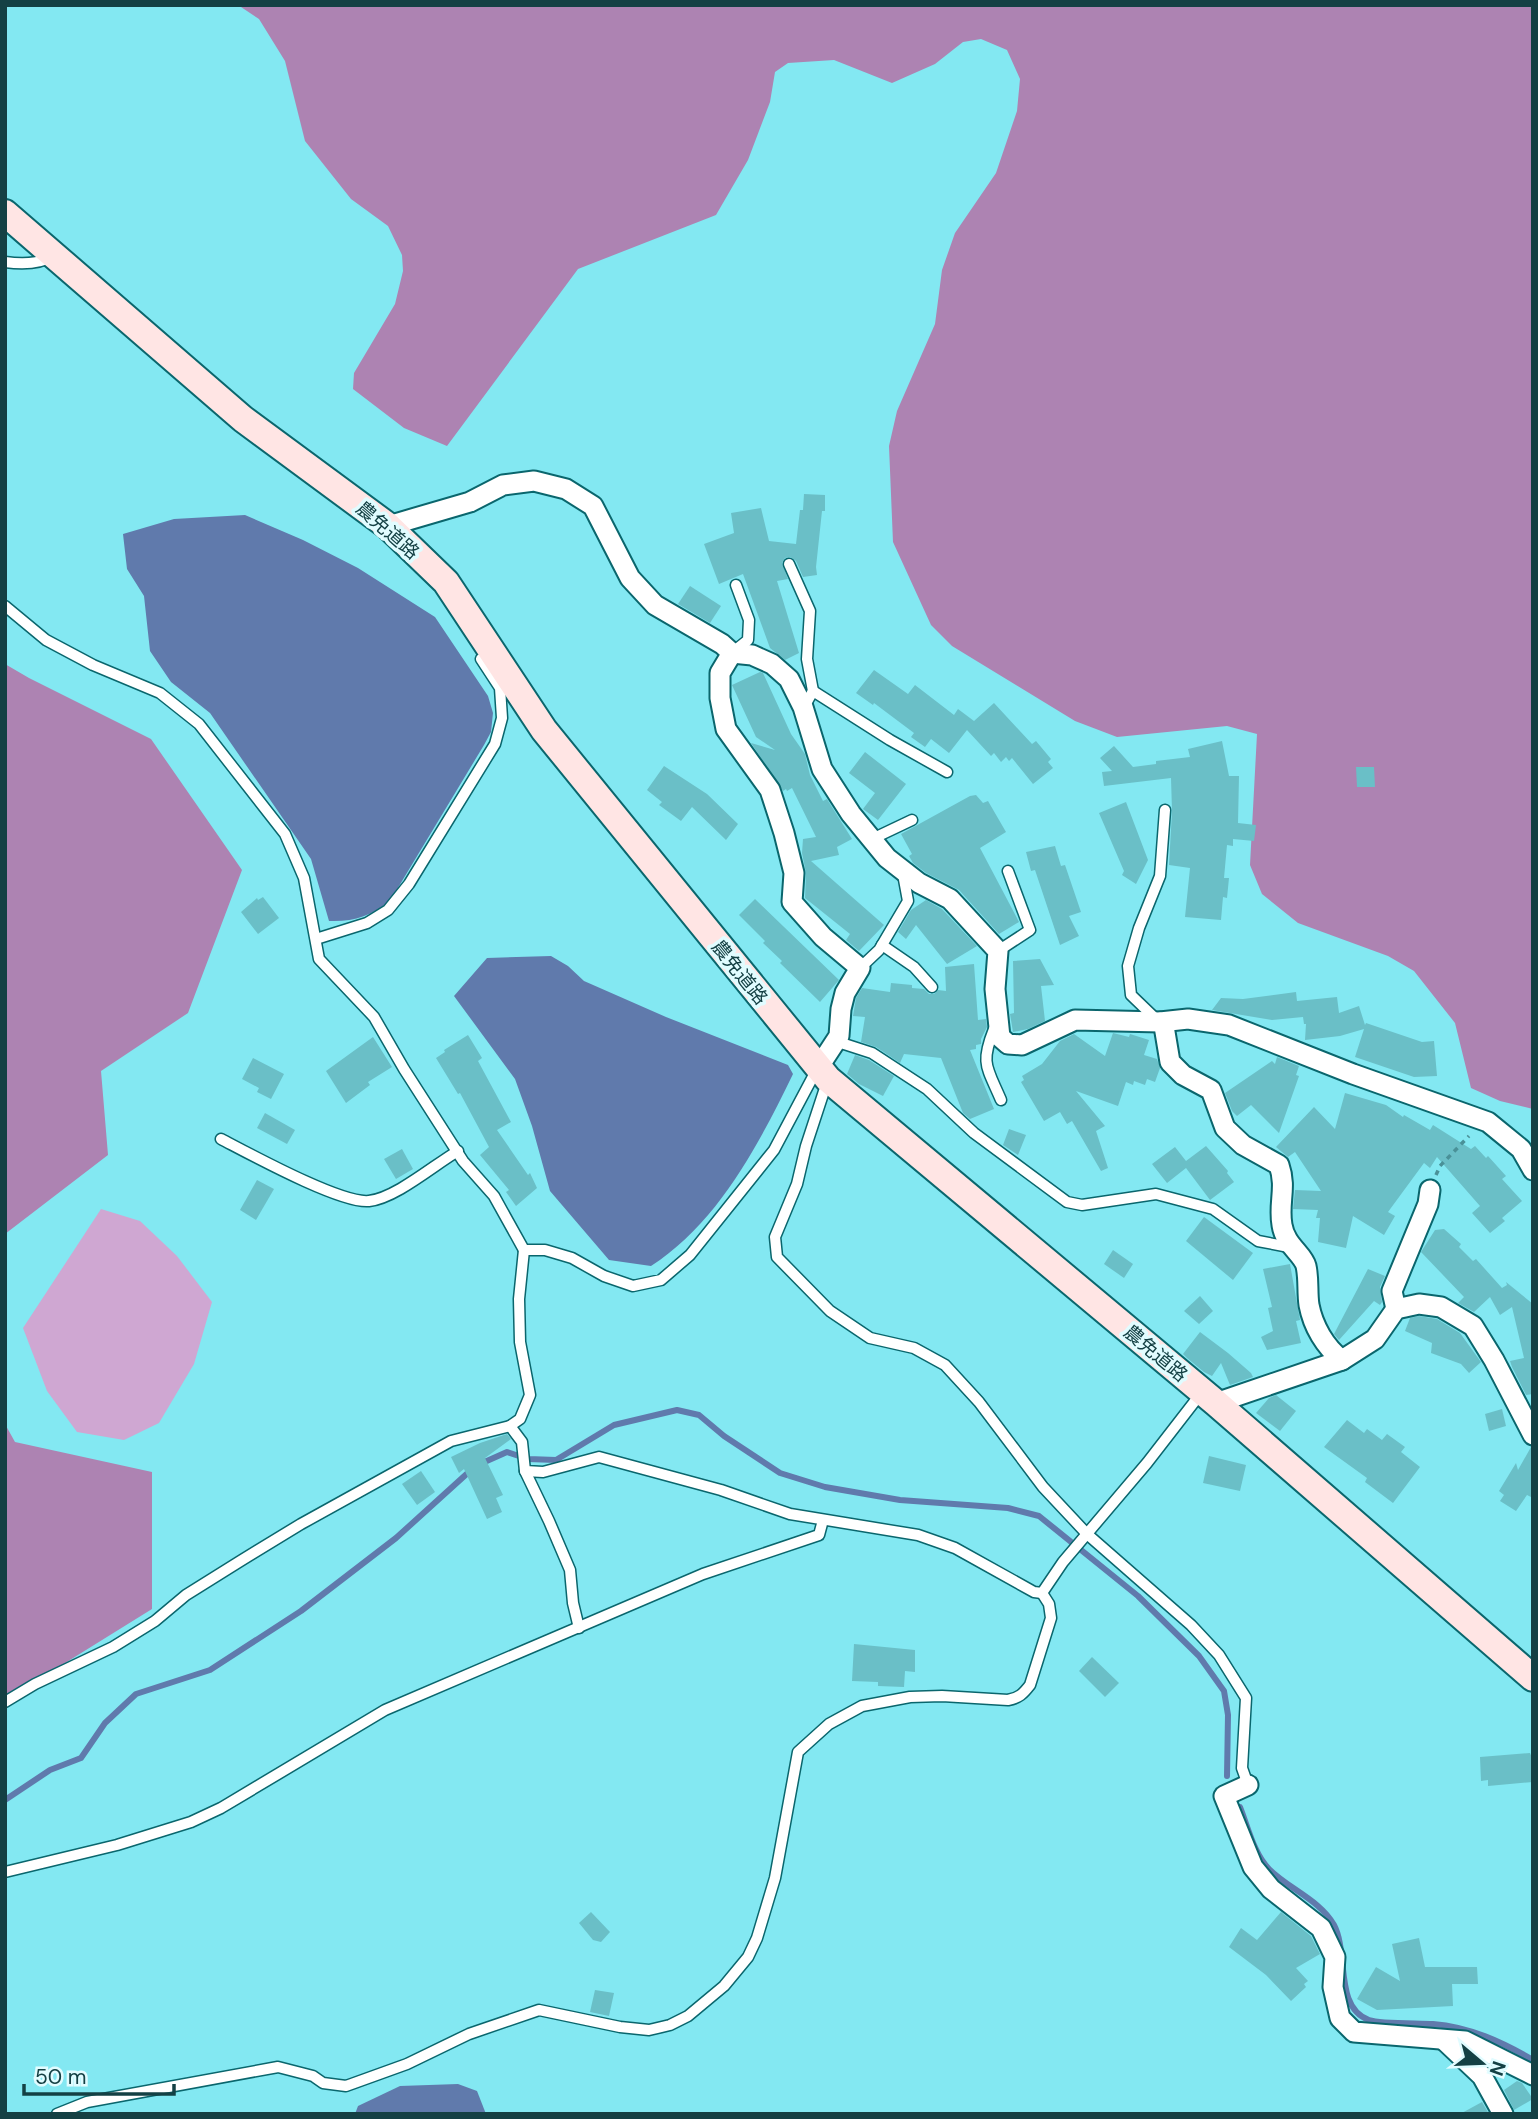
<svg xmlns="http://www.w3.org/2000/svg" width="1538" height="2119" font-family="'DM Sans','Noto Sans JP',sans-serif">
<rect width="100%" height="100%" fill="#83e8f2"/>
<!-- green -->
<path fill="#cfa7d2" d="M101 1209 140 1221 177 1256 212 1302 194 1364 159 1423 124 1440 77 1432 47 1391 23 1328Z"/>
<!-- forest -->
<g fill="#ad83b2">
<path d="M238 5H1533V1109L1500 1101 1471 1088 1455 1023 1414 971 1388 956 1298 923 1262 894 1250 865 1257 734 1227 726 1117 737 1075 721 952 646 931 625 893 542 889 446 897 411 935 324 942 270 955 233 996 173 1017 111 1020 79 1007 50 981 39 963 42 935 64 892 83 834 60 788 63 775 72 770 102 748 160 716 215 578 269 447 446 404 428 353 389 354 373 395 304 403 271 402 255 388 226 351 199 305 141 285 61 259 19Z"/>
<path d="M5 664 29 678 151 739 242 870 188 1013 101 1071 108 1155 5 1234Z"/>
<path d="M5 1424 15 1442 152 1472V1609L20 1691 5 1705Z"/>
</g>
<!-- water -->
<g fill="#607aac">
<path d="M245 515 303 540 358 568 435 617 488 696 493 713 491 732 484 745 390 901C371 916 353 922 329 921L311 859 210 713 171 682 150 651 144 596 127 569 123 534 174 519Z"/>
<path d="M551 956 568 966 584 981 666 1017 788 1065 793 1074C759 1144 718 1223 651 1266L609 1260 550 1191 532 1126 515 1079 454 996 487 958Z"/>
<path d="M458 2084 477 2091 486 2114H355L358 2106 400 2086Z"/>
</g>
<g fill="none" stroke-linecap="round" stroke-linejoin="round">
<!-- stream -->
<g stroke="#607aac" stroke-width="6">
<path d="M480 1464 507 1452 528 1459 556 1460 614 1425 677 1410 699 1415 724 1436 780 1473 825 1487 900 1500 1008 1508 1039 1516 1138 1596 1199 1656 1224 1691 1228 1715 1227 1776"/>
<path d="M5 1800 50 1770 81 1758 105 1723 136 1694 210 1670 301 1611 396 1538 471 1470"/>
<path d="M1240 1807C1248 1827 1254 1854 1269 1869 1289 1889 1320 1900 1334 1925 1349 1953 1334 2008 1369 2020 1381 2024 1419 2023 1433 2024 1470 2027 1502 2042 1533 2060"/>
</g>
</g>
<!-- building -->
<g fill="#6abfc7">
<path d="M804 494 825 495V511H822L816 567 817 575 803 577 796 561 790 557 785 558 782 563 788 579 777 581 799 653 785 660 770 648 743 574 719 584 704 544 734 533 731 513 761 508 769 541 796 544 800 510H803Z"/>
<path d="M690 586 721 606 710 623 678 604Z"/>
<path d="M874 670 908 694 915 685 954 715 958 709 974 721 994 703 1032 744 1036 741 1051 759 1048 762 1053 768 1033 784 1012 758 1009 761 1006 757 1001 762 994 753 991 756 967 730 949 753 931 739 925 747 911 737 914 733 874 703 873 705 856 693Z"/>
<path d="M760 672 763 673 791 734 805 754 810 775 823 801 827 799 852 839 837 847 839 855 811 861 884 925 859 951 846 940 850 934 805 898 806 873 802 853 803 839 816 837 792 788 787 791 786 789 783 791 751 743 775 750 756 737 732 685Z"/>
<path d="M1222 741 1229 776H1239L1238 823 1256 825 1254 841 1233 839V846L1227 845 1224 878H1229L1227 898 1223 897 1221 920 1185 917 1190 868 1169 865 1172 811 1171 778 1104 786 1102 772 1112 771 1100 758 1114 746 1133 767 1156 764V761L1190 757 1188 749Z"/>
<path d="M865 752 906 784 878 820 863 809 875 793 849 773Z"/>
<path d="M664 766 707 794 738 824 726 840 692 807 681 821 659 805 662 802 647 790Z"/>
<path d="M1356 767H1374L1375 787H1357Z"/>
<path d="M976 795 983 803 988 801 1006 832 980 848 1019 922 999 934 959 890 926 873 913 863 909 856 912 854 901 834 970 796Z"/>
<path d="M1126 802 1148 860 1136 884 1122 875 1124 871 1099 813Z"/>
<path d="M1055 846 1061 866 1065 865 1081 912 1069 916 1079 936 1060 945 1035 870 1031 871 1026 852Z"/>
<path d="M263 897 279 918 258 934 241 912 257 898 258 900Z"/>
<path d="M755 899 839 980 820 1002 780 963 782 961 763 943 765 941 739 915Z"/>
<path d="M926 900 942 909 977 946 947 964 916 925 906 939 898 932 911 910Z"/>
<path d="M1040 959 1054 985 1041 986 1045 1021 1028 1029 1013 1032 1010 1014 1014 1013 1013 961Z"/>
<path d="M974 964 978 1020 986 1019 987 1027 981 1039V1044L976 1045V1049L970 1050 994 1109 970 1119 963 1113 941 1058 904 1054 900 1063 876 1047 861 1042 865 1017 853 1016 856 998 862 988 890 992 891 983 912 985V988L924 989 929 994H934L938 990 946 991 945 967Z"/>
<path d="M1296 992 1297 1001 1337 997 1339 1013 1359 1006 1365 1025 1366 1023 1422 1042 1434 1041 1437 1076 1414 1077 1355 1057 1364 1029 1340 1036 1305 1040 1306 1024H1304L1303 1017 1272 1020 1212 1010 1221 998 1243 999Z"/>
<path d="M1113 1033 1129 1037 1130 1034 1149 1040 1144 1055 1157 1059 1160 1068 1155 1082 1147 1079 1145 1085 1134 1081 1133 1085 1126 1082 1118 1106 1076 1091 1105 1126 1096 1131 1108 1168 1101 1171 1072 1121 1067 1124 1060 1112 1044 1121 1021 1082 1024 1080 1022 1076 1042 1064 1060 1041 1074 1034 1105 1056Z"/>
<path d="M468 1035 482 1058 478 1061 511 1122 497 1130 528 1175 530 1173 537 1188 516 1206 506 1192 509 1190 480 1155 489 1147 460 1093 458 1094 436 1058 445 1052 444 1050Z"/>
<path d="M373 1037 392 1067 368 1082 370 1085 346 1103 326 1071Z"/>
<path d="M855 1055 869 1060 894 1076 883 1096 859 1084 847 1074Z"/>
<path d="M1277 1057 1299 1066 1296 1075 1299 1076 1279 1133 1251 1105 1237 1116 1232 1111 1225 1093 1272 1061 1275 1064Z"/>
<path d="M253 1058 284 1074 271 1099 257 1092 259 1088 242 1079Z"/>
<path d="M1345 1093 1386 1105 1403 1117 1404 1115 1430 1130 1433 1125 1471 1149 1475 1146 1486 1158 1488 1156 1506 1176 1502 1179 1522 1201 1502 1218 1505 1221 1490 1233 1472 1213 1480 1206 1437 1157 1430 1168 1424 1163 1388 1212 1395 1216 1384 1235 1353 1216 1346 1248 1318 1242 1320 1218H1316L1318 1210 1293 1209 1295 1190 1321 1191 1295 1152 1288 1157 1276 1147 1314 1107 1335 1129Z"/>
<path d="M265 1113 295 1130 287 1144 257 1128Z"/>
<path d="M1009 1129 1026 1135 1018 1155 1003 1145Z"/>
<path d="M1206 1146 1228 1171 1227 1173 1234 1182 1210 1200 1186 1168 1167 1183 1152 1164 1175 1147 1186 1161Z"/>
<path d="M402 1149 413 1169 396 1179 384 1159Z"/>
<path d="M257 1180 274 1189 256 1220 240 1210Z"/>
<path d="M1204 1217 1253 1253 1233 1280 1186 1241Z"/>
<path d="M1444 1229 1461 1244 1459 1247 1473 1261 1476 1259 1502 1288 1507 1285 1506 1282 1533 1304V1394L1526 1395 1512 1367 1510 1361 1524 1358 1512 1307 1500 1315 1490 1297 1474 1312 1458 1303 1464 1297 1421 1252 1435 1230Z"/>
<path d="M1113 1250 1133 1264 1124 1278 1104 1264Z"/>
<path d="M1290 1264 1300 1320 1296 1321 1301 1343 1267 1350 1261 1337 1273 1331 1268 1308 1272 1307 1263 1269Z"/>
<path d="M1368 1269 1385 1276 1380 1287 1382 1302 1380 1305 1374 1301 1339 1340 1334 1334Z"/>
<path d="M1200 1296 1213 1311 1199 1324 1184 1311Z"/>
<path d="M1419 1316 1437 1319 1460 1333 1481 1362 1469 1373 1461 1364 1431 1353 1432 1343 1405 1331 1410 1318Z"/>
<path d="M1200 1332 1228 1353 1251 1373 1253 1377 1230 1385 1221 1363 1212 1376 1204 1372 1187 1358 1183 1354Z"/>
<path d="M1276 1395 1296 1411 1280 1431 1256 1413 1269 1398Z"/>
<path d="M1502 1409 1506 1426 1489 1431 1485 1414Z"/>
<path d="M1347 1420 1364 1433 1367 1429 1382 1440 1387 1434 1405 1447 1401 1452 1420 1467 1393 1503 1365 1482 1367 1478 1324 1447Z"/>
<path d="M507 1434 511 1439 485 1458 503 1495 496 1498 502 1512 487 1519 464 1469 459 1473 451 1457 480 1443Z"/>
<path d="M1531 1447H1533V1498L1527 1495 1516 1511 1500 1501 1504 1495 1499 1491 1516 1463 1518 1470Z"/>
<path d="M1209 1456 1246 1465 1240 1491 1203 1483Z"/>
<path d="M421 1471 435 1492 417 1505 402 1484Z"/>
<path d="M854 1644 915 1650V1672L905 1671 904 1687 878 1686V1682L852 1681Z"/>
<path d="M1092 1657 1119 1683 1105 1697 1079 1671Z"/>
<path d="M1530 1753 1533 1760V1782L1488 1786V1780L1481 1781 1480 1757Z"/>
<path d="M591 1912 610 1932 601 1942 593 1940 579 1923Z"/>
<path d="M1281 1912 1311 1936 1320 1954 1296 1968 1308 1981 1304 1984 1306 1987 1291 2001 1266 1975 1229 1947 1241 1928 1257 1940Z"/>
<path d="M1419 1938 1425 1967H1477L1478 1984H1452L1453 2006 1377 2010 1357 1999 1376 1967 1400 1981 1392 1944Z"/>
<path d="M595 1990 614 1993 609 2016 590 2012Z"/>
<path d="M1517 2081 1522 2083 1533 2099 1514 2110 1504 2090Z"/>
<path d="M1482 2102 1489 2114H1460Z"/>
</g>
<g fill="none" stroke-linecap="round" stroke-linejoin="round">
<defs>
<g id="lane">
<path d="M5 262C20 264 40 264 52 256"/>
<path d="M789 564 810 611 807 659 813 691"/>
<path d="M5 606 46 640 93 665 160 693 199 724 285 834 304 878 319 959 374 1017 404 1069 463 1161 494 1196 524 1250H545L572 1258 604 1276 633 1286 661 1280 690 1255 774 1150 817 1069"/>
<path d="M733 652 748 640 749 620 736 585"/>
<path d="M804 707 813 691 890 740 947 772"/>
<path d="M872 839 912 820"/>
<path d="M316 939 367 923 388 910 409 884 495 744 502 718 500 688 481 659"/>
<path d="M882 945 914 967 932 987"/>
<path d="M998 951 1030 930 1008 871"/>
<path d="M860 968 879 950 908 901 903 874"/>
<path d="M1157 1020 1131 995 1128 966 1139 928 1160 876 1165 810"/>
<path d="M994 1029C980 1064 987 1067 1001 1100"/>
<path d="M835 1041 872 1053 927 1089 974 1133 1067 1202 1082 1205 1156 1194 1213 1209 1258 1241 1289 1247"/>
<path d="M828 1079 806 1146 797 1184 775 1237 777 1257 830 1311 870 1338 914 1348 945 1365 979 1402 1043 1487 1087 1534 1191 1625 1219 1655 1246 1698 1242 1768 1248 1785"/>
<path d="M221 1139C250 1154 341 1204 369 1201 396 1198 434 1165 458 1151"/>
<path d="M510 1426 522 1442 525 1471 543 1472 599 1457 721 1490 790 1514 918 1535 955 1548 1034 1592 1042 1593"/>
<path d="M525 1471 549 1521 570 1570 573 1603 579 1628"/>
<path d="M5 1702 35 1684 113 1647 155 1621 186 1595 242 1560 301 1524 451 1441 510 1426 520 1419 530 1395 520 1342 519 1299 524 1250"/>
<path d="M5 1872 117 1845 191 1822 221 1808 385 1710 703 1574 819 1535 823 1520"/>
<path d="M57 2114 87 2102 278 2067 313 2076 323 2083 346 2086 407 2064 469 2034 539 2010 620 2027 649 2030 670 2025 688 2016 724 1986 748 1957 757 1938 775 1878 798 1752 829 1724 862 1706 910 1697 942 1696 1008 1700C1019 1698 1023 1694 1030 1685L1051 1618 1049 1604 1042 1593 1063 1562 1147 1463 1202 1392"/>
</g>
<g id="street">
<path d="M388 526 470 502 503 485 534 481 566 489 593 506 630 578 655 605 722 644 732 653 752 655 772 664 789 679 803 707 822 769 851 814 887 858 919 883 950 899 998 951 995 989 1000 1037 1008 1044 1022 1045 1075 1020 1160 1022 1188 1019 1229 1025 1353 1074 1488 1122 1521 1149 1533 1170"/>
<path d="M732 653 720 673V698L726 729 770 790 784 833 794 873 792 902 823 937 860 968 845 993 841 1009 839 1036 818 1068"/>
<path d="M1160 1022 1164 1026 1170 1062 1183 1075 1211 1090 1225 1128 1243 1145 1279 1165C1287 1188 1278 1203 1282 1225 1285 1245 1303 1254 1306 1266 1309 1279 1307 1292 1309 1305 1313 1326 1325 1347 1342 1360"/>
<path d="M1396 1309 1392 1291 1428 1204 1430 1190"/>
<path d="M1216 1403 1342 1360 1375 1339 1396 1309 1419 1304 1441 1307 1473 1326 1494 1360 1533 1435"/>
<path d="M1248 1785 1224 1796 1253 1867 1271 1889 1321 1928 1335 1957 1333 1987 1340 2018 1354 2032 1465 2041 1533 2075"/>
<path d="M1445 2041 1482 2076 1503 2114"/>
</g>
<path id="secondary" d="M5 213 243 419 388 526 446 582 544 730 828 1079 1216 1403 1533 1678"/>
</defs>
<!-- lane casing -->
<use href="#lane" stroke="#0a666d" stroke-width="13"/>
<!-- street casing -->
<use href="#street" stroke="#0a666d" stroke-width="23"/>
<!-- secondary casing -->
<use href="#secondary" stroke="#0a666d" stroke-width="30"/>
<!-- path -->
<path stroke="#4a9198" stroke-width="3.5" stroke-dasharray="5 5" stroke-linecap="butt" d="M1436 1175 1440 1166 1469 1136"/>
<!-- lane -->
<use href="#lane" stroke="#fff" stroke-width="10"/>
<!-- street -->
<use href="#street" stroke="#fff" stroke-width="19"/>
<!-- secondary -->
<use href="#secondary" stroke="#ffe5e4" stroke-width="26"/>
</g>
<g text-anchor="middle" stroke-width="7" stroke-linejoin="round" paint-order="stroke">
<!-- street labels -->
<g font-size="19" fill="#144044" stroke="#e1fcff">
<text transform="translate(388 530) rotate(41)" y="7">農免道路</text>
<text transform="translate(740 972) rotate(51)" y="7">農免道路</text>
<text transform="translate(1156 1353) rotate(40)" y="7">農免道路</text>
</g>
</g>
<!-- border -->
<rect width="1538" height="2119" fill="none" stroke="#144044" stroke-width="14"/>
<!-- north arrow -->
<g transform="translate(1482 2063) rotate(109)" stroke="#e1fcff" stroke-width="5" paint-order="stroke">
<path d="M0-5L12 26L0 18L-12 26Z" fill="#144044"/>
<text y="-10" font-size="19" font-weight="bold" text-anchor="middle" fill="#144044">N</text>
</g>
<!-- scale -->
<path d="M24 2084v10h150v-10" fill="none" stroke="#144044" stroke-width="3.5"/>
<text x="35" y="2084" font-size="21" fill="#144044" stroke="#e1fcff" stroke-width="5" paint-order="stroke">50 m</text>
</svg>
